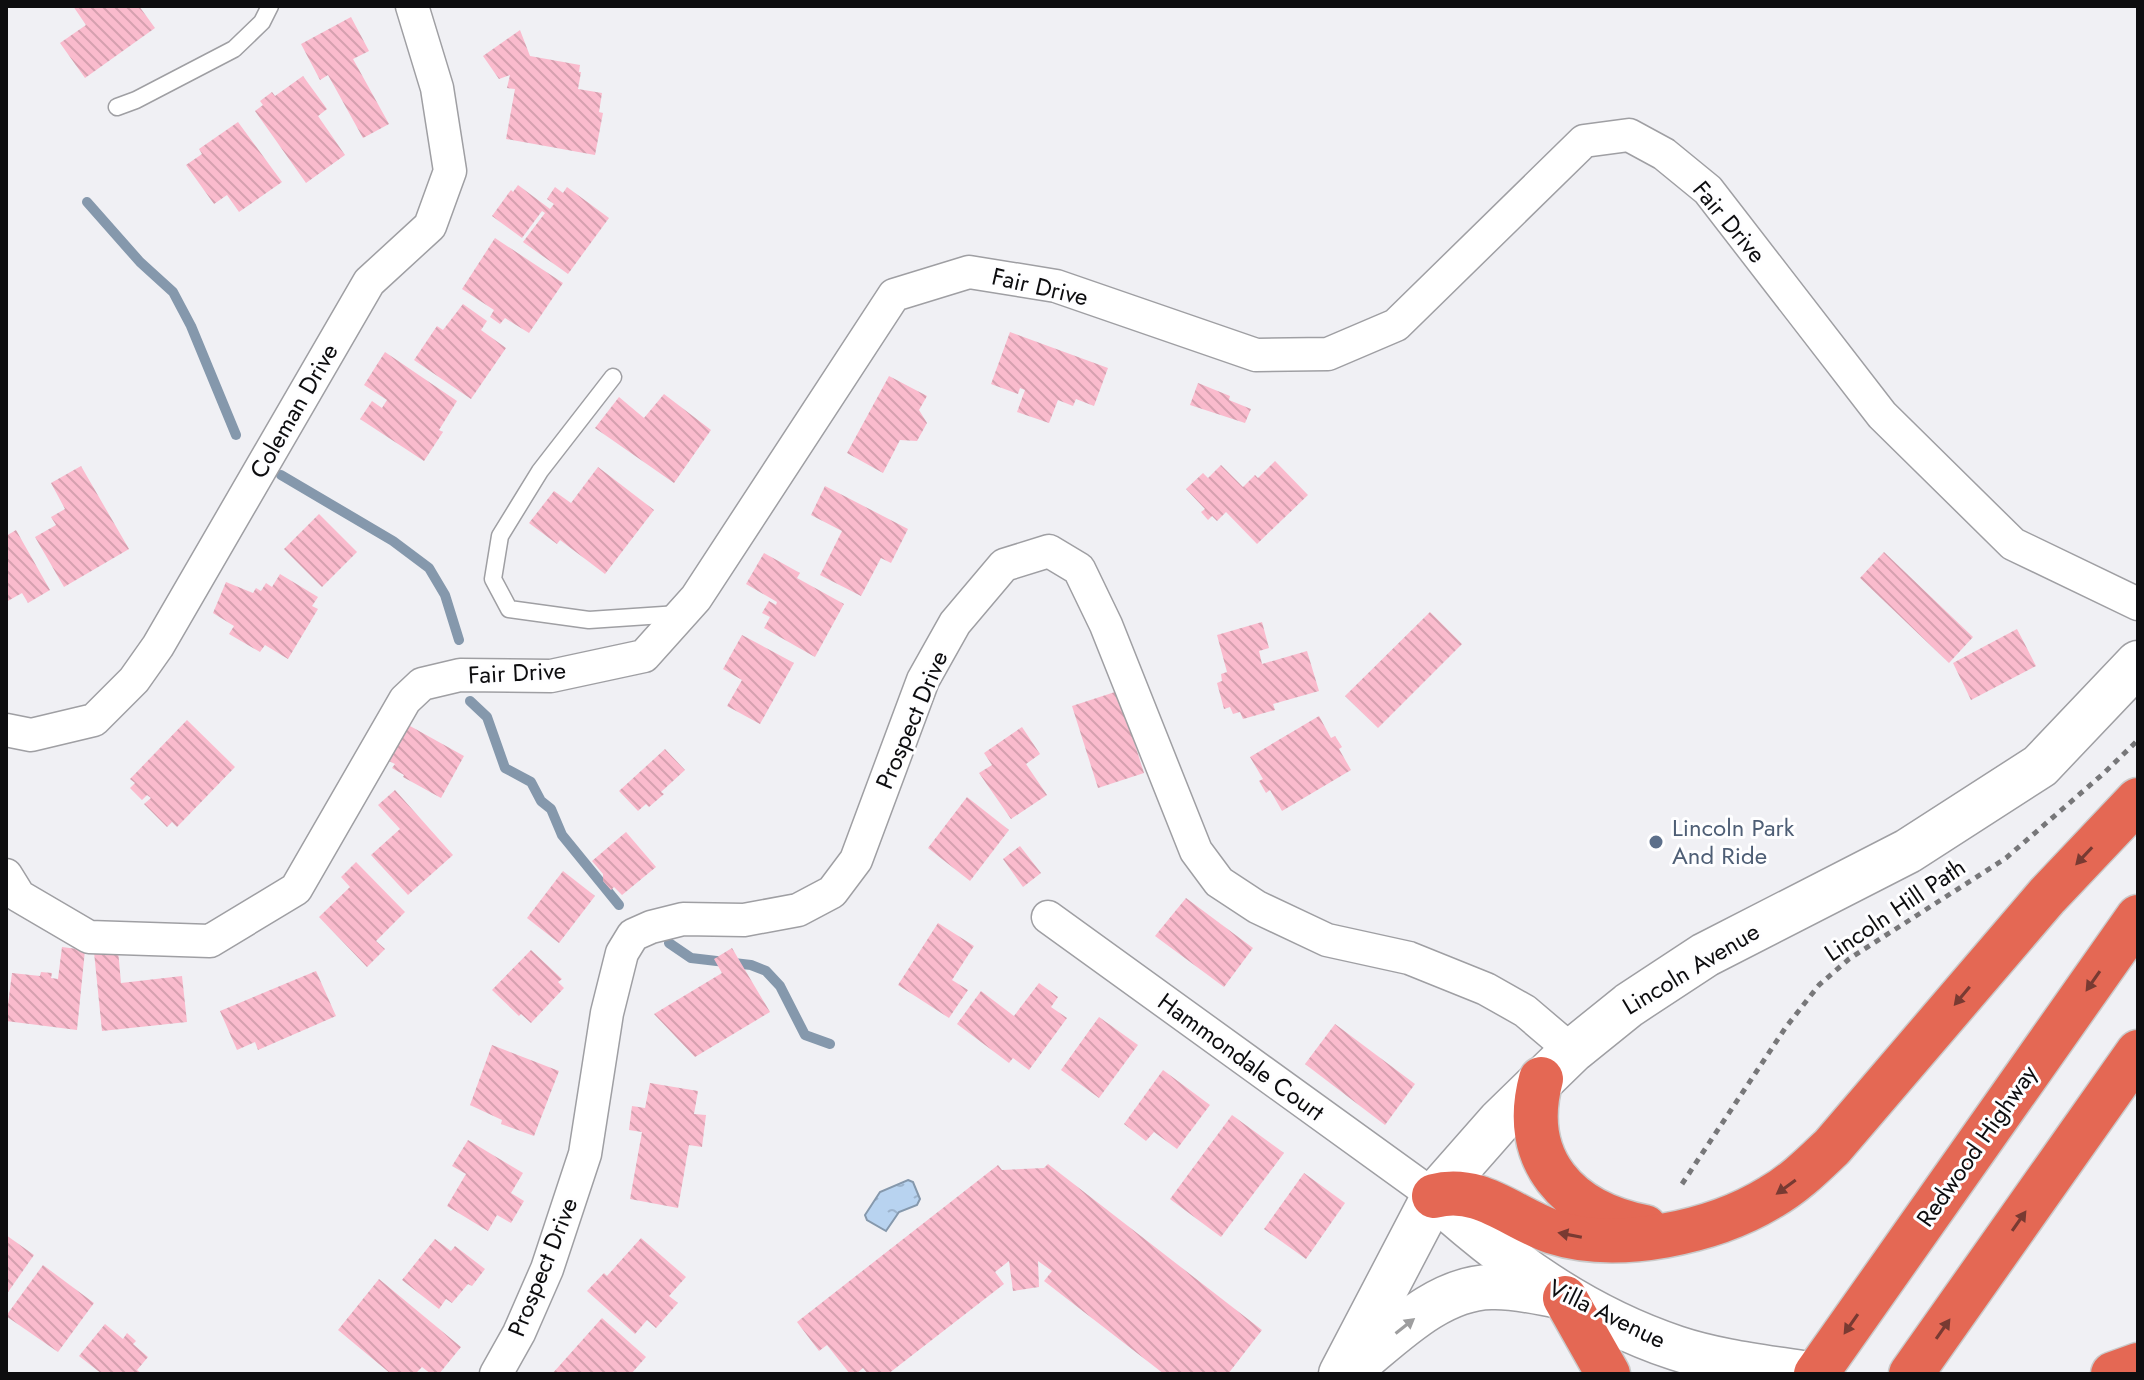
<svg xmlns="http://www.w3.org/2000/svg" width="2144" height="1380" font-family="Jost,sans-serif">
<defs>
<pattern id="water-ripples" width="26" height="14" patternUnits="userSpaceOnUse" patternTransform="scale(2)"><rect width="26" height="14" fill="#b8d3f0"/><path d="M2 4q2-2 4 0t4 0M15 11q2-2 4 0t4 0" fill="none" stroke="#9db4cd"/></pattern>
<pattern id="building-back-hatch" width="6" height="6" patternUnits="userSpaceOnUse" patternTransform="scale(2)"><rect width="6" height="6" fill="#fabbcd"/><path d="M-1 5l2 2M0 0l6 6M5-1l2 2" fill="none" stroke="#d5a0af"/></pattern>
</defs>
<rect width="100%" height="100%" fill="#f0f0f4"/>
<!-- water -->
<path fill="url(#water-ripples)" stroke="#8598ac" stroke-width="2" d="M908 1180 913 1182 920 1199 917 1205 899 1212 886 1231 867 1220 865 1215 880 1192Z"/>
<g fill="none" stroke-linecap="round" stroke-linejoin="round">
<!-- stream -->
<g stroke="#8598ac" stroke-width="10">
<path d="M87 202 140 262 173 292 191 326 236 435"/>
<path d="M281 475 393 541 429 568 445 595 459 640"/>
<path d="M470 701 487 717 505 768 531 782 541 801 551 809 562 835 619 905"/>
<path d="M669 943 691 958 751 965 766 971 780 986 805 1035 830 1044"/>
</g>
</g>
<!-- building -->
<g fill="url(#building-back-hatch)">
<path d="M73 6H139L155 28 85 78 60 43 86 25Z"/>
<path d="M351 17 369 51 353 59 389 124 363 138 328 75 320 80 301 44Z"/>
<path d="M520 30 530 56 580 65 579 72H581L578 89 602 93 599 112 603 113 595 155 506 139 515 89 507 88 510 75 499 79 483 56Z"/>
<path d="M303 76 327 109 318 116 345 155 306 183 255 111 263 105 260 101 272 92 275 96Z"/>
<path d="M238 122 282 182 239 212 227 195 214 204 186 165 202 154 199 149Z"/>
<path d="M518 185 550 209 554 204 547 199 555 187 563 193 567 187 609 218 568 274 523 242 545 213 542 211 522 238 492 216 511 190 513 192Z"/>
<path d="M495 238 563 283 529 333 505 318 500 324 490 317 494 310 462 289Z"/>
<path d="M463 304 487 321 481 330 506 348 471 399 414 360 437 326 443 330Z"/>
<path d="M1010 332 1108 368 1094 406 1076 399 1073 406 1058 400 1049 423 1017 412 1025 390 1020 388 1018 394 991 384Z"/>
<path d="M385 352 457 401 439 430 443 432 424 461 360 419 372 401 382 408 387 400 364 385Z"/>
<path d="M889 376 927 396 919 410 927 423 917 441 900 440 883 473 847 453Z"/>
<path d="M1198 383 1230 396 1229 400 1251 409 1245 423 1190 405Z"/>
<path d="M664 394 711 430 674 483 595 428 619 397 644 418Z"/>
<path d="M1275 461 1308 495 1257 544 1226 512 1217 521 1212 516 1208 520 1201 512 1205 509 1186 489 1203 473 1208 478 1221 465 1243 487 1255 475 1258 478Z"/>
<path d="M81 466 129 549 64 587 35 537 56 525 51 517 65 509 51 483Z"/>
<path d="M598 467 654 510 605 574 560 540 557 544 529 523 554 491 571 503Z"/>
<path d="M825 486 908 529 891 563 881 558 861 596 820 575 842 531 811 515Z"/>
<path d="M319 514 357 552 322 587 284 549Z"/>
<path d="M16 530 50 590 28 603 22 593 6 602V536Z"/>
<path d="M1884 552 1973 637 1949 663 1860 578Z"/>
<path d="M764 553 800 573 797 578 844 604 815 657 764 628 770 617 762 613 769 601 776 605 777 602 746 584Z"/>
<path d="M280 574 318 597 312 606 318 609 288 659 265 645 260 652 229 634 234 626 213 613 226 582 253 593 256 588 261 591 266 583 272 587Z"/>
<path d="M1430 612 1462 644 1378 728 1345 696Z"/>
<path d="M1262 622 1269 648 1259 651 1262 664 1307 651 1319 691 1273 704 1275 710 1243 719 1240 712 1233 714 1230 707 1224 709 1217 683 1222 681 1221 674 1227 672 1217 635Z"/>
<path d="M2017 629 2036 666 1971 700 1953 663Z"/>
<path d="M742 635 794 663 760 724 727 706 742 680 723 669Z"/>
<path d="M1118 691 1144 773 1098 788 1072 706Z"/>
<path d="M1319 716 1331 738 1335 736 1342 747 1339 749 1351 770 1282 811 1270 790 1266 793 1259 781 1263 779 1250 757Z"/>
<path d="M187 720 235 767 177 827 172 822 167 827 144 804 151 798 147 795 142 800 130 788 135 783 130 779Z"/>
<path d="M401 721 464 756 441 798 403 777 404 775 392 768 395 764 381 757Z"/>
<path d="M1022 727 1040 754 1026 764 1047 795 1011 819 979 773 992 765 984 753Z"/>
<path d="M665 749 685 770 661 792 664 794 649 807 646 804 638 811 619 791Z"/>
<path d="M395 790 453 855 408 895 371 855 400 829 378 805Z"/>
<path d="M967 797 1009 830 970 881 928 848Z"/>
<path d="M626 832 656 867 622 895 614 887 611 890 603 881V874L592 861Z"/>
<path d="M1020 846 1041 873 1023 887 1003 859Z"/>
<path d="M356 862 405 912 376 941 385 949 367 967 319 917 350 887 341 877Z"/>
<path d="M563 871 595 896 559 943 527 918Z"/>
<path d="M1186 898 1253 948 1224 987 1155 936Z"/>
<path d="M938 923 974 946 952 980 968 990 949 1018 898 985Z"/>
<path d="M62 947 85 950 77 1030 6 1021 12 973 40 976 41 972 52 973 51 978 58 979Z"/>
<path d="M732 948 770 1012 695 1057 654 1014 722 973 714 959Z"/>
<path d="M118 950 121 983 182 976 187 1022 102 1031 94 952Z"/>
<path d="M531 950 562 979 558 982 564 988 531 1023 521 1014 519 1016 492 990Z"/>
<path d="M316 971 336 1016 258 1050 255 1042 237 1050 220 1011Z"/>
<path d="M1039 983 1058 997 1051 1007 1067 1018 1029 1070 1013 1058 1009 1063 957 1024 981 991 1014 1016Z"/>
<path d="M1099 1017 1138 1045 1099 1098 1061 1070Z"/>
<path d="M1335 1024 1415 1084 1385 1125 1305 1064Z"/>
<path d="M492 1045 559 1071 534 1136 501 1124 502 1120 470 1105Z"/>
<path d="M1163 1070 1210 1105 1177 1149 1154 1132 1146 1141 1124 1124Z"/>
<path d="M650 1083 698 1091 694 1114 706 1115 702 1147 689 1145 678 1208 630 1199 642 1132 629 1130 632 1106 645 1108Z"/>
<path d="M1232 1115 1284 1153 1221 1237 1170 1199Z"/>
<path d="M468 1140 523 1173 511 1193 524 1201 511 1223 497 1215 488 1231 447 1206 466 1174 452 1166Z"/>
<path d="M1048 1164 1262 1330 1228 1374H1164L1044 1281 1052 1271 1038 1261 1039 1287 1013 1291 1009 1261 995 1272 1004 1284 888 1374H868L863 1368 856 1374H850L827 1345 819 1351 797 1322 998 1165 1002 1170 1044 1168Z"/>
<path d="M1304 1173 1345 1203 1306 1259 1264 1229Z"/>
<path d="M6 1235 34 1255 6 1295Z"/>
<path d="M641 1238 686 1277 669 1296 678 1303 656 1328 647 1320 635 1334 587 1291 604 1273 607 1276Z"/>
<path d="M435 1239 451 1251 455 1246 485 1269 472 1286 468 1284 452 1303 446 1299 439 1309 402 1280Z"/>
<path d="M43 1265 94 1303 58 1352 6 1316Z"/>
<path d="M379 1279 461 1347 439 1374H431L422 1367 415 1374H391L338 1330Z"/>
<path d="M602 1318 646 1357 631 1374H552Z"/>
<path d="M105 1324 123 1339 127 1333 136 1341 133 1344 148 1357 137 1370 142 1374H102L79 1356Z"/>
</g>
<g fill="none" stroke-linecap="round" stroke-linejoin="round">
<defs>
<g id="lane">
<path d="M117 107 136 100 234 49 262 22 270 6"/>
<path d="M613 377 540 471 500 536 493 579 509 609 589 620 678 614"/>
</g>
<g id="street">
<path d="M6 730 31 735 94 720 134 680 158 646 369 282 430 226 450 171 437 88 412 6"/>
<path d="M6 875 19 896 89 937 210 941 296 889 405 700 422 684 460 675 551 676 644 656 696 598 894 295 969 272 1056 286 1256 355 1328 354 1396 325 1584 141 1629 135 1664 154 1708 190 1882 415 2013 544 2138 604"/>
<path d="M1048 917 1434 1196"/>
<path d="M496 1374 519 1333 547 1269 585 1154 607 1013 622 953 633 935 651 927 683 919 744 920 798 910 832 892 856 860 923 680 955 623 1004 565 1049 551 1079 569 1106 625 1196 851 1219 882 1257 907 1327 940 1409 958 1486 989 1525 1011 1572 1051"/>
</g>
<g id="secondary">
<path d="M1434 1196C1506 1261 1583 1317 1676 1348 1718 1362 1764 1367 1808 1374"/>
<path d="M1352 1368C1392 1336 1437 1288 1491 1287 1512 1286 1533 1291 1554 1295"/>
<path d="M1341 1374 1434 1196 1500 1121 1572 1051 1629 1005 1705 955 1908 851 2040 766 2138 663"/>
</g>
<g id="highway">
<path d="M1541 1079C1519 1160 1568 1212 1645 1227"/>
<path d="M1434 1196C1480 1184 1512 1218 1553 1232 1618 1253 1714 1232 1771 1197 1794 1184 1813 1165 1832 1147L2047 896 2138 800"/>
<path d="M1565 1298 1608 1374"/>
<path d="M1816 1374 2138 917"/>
<path d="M1911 1374 2138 1052"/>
<path d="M2113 1374 2138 1365"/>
</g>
</defs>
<!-- lane casing -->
<use href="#lane" stroke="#9f9fa3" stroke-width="19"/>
<!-- street casing -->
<use href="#street" stroke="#9f9fa3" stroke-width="35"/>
<!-- secondary casing -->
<use href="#secondary" stroke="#9f9fa3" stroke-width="47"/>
<!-- highway casing -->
<use href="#highway" stroke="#cacaca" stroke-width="47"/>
<!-- path -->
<path stroke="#777779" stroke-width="5" stroke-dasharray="6 6" stroke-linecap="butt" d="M1682 1184 1786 1027 1819 985 1849 959 2006 858 2104 773 2138 740"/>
<!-- lane -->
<use href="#lane" stroke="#fff" stroke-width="16"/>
<!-- street -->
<use href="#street" stroke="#fff" stroke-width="32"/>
<!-- secondary -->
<use href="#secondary" stroke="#fff" stroke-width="44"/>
<!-- highway -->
<use href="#highway" stroke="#e46854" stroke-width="44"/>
</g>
<!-- one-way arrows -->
<defs><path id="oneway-solid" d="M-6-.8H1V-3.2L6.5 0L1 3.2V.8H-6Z" transform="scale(2)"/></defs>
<g fill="#783a32">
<use href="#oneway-solid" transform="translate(2084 856) rotate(133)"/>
<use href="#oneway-solid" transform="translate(2093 981) rotate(125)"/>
<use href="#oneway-solid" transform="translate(1962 996) rotate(130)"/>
<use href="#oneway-solid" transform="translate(1786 1187) rotate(144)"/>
<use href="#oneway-solid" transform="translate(2019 1221) rotate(-55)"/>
<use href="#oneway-solid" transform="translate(1570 1235) rotate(-169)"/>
<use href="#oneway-solid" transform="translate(1851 1324) rotate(125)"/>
<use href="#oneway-solid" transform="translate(1943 1329) rotate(-55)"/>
</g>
<use fill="#9e9e9f" href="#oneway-solid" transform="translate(1405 1326) rotate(-38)"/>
<!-- markers -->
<circle fill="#5c6f8a" stroke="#fefeff" stroke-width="3" cx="1656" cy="842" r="8"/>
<g text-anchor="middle" stroke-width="6" stroke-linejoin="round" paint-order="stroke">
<!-- street labels -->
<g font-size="24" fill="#0d0d0f" stroke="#fefeff">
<text transform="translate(1729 222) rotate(50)" y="8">Fair Drive</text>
<text transform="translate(1040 287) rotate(13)" y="8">Fair Drive</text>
<text transform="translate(294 411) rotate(-60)" y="8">Coleman Drive</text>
<text transform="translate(517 673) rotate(-3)" y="8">Fair Drive</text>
<text transform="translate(912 720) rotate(-67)" y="8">Prospect Drive</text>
<text transform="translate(1895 910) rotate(-34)" y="8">Lincoln Hill Path</text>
<text transform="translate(1691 969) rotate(-31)" y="8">Lincoln Avenue</text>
<text transform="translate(1241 1057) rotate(36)" y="8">Hammondale Court</text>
<text transform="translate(1977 1146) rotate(-55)" y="8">Redwood Highway</text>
<text transform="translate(543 1267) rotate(-68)" y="8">Prospect Drive</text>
<text transform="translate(1607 1314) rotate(26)" y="8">Villa Avenue</text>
</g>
<!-- service labels -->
<g font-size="24" fill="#4e5e75" stroke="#fefeff" text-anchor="start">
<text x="1672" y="836">Lincoln Park<tspan x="1672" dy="28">And Ride</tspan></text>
</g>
</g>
<!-- border -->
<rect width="2144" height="1380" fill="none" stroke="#0d0d0f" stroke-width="16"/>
</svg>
